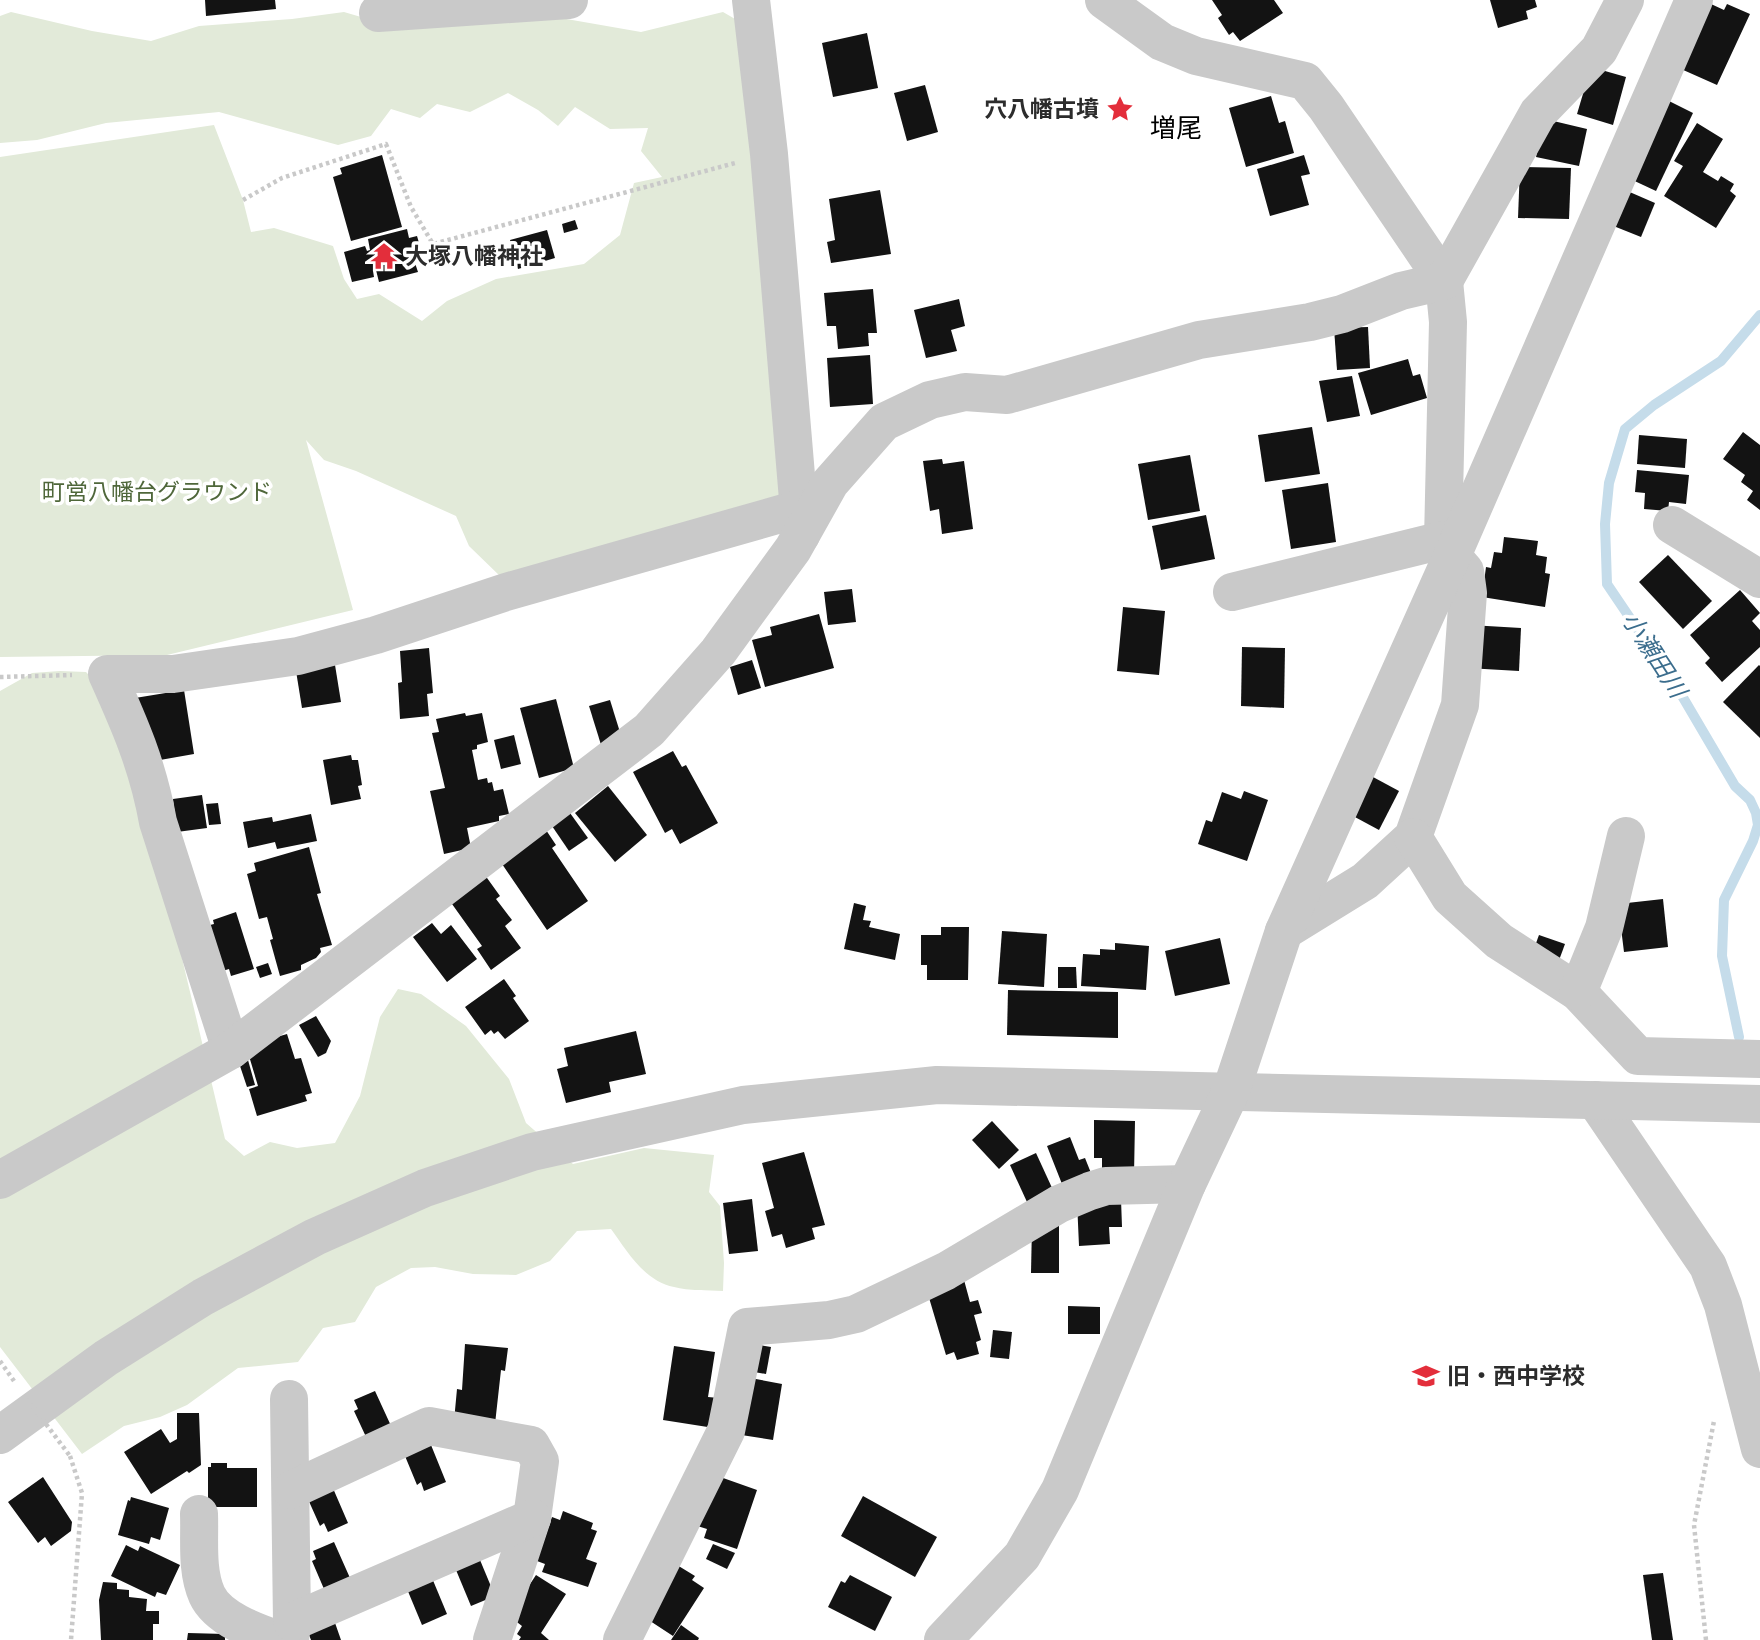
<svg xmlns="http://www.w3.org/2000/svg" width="1760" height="1640" font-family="'Open Sans','Noto Sans JP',sans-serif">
<rect width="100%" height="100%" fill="#fff"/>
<!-- green -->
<g fill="#e2ead9">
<path d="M11 12 92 31 151 41 199 26 292 19 344 12 395 27 555 17 641 32 723 12 742 23 780 482V523L503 579 469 546 456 516 356 471 324 460 306 440 353 610 167 655 0 657V157L214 125 243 200 251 232 274 228 333 246 344 279 357 299 379 294 422 321 447 301 496 279 584 264 620 235 634 183 662 177 641 151 648 128 610 129 575 107 558 126 538 110 508 93 470 112 437 104 420 118 391 109 371 136 338 145 219 112 106 123 37 140 0 143V16Z"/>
<path d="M60 671 86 672 104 691 171 912 225 1139 244 1156 270 1142 297 1148 335 1143 360 1096 380 1017 398 989 421 994 466 1026 509 1079 526 1123 573 1164 644 1148 714 1155 709 1192 720 1206 724 1263 723 1291C707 1290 689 1291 674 1287 644 1281 627 1251 611 1229L577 1231 550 1261 516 1275 473 1274 435 1267 411 1268 376 1287 355 1322 323 1328 298 1362 238 1368 187 1405 160 1417 124 1426 82 1454 0 1347V691L32 673Z"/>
</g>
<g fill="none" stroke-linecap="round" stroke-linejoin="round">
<!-- stream -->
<path stroke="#c5dcea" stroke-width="10" d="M1739 1037 1722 956 1724 900 1753 841 1758 825 1756 813 1750 800 1735 786 1678 689 1607 584 1605 524 1609 483 1625 429 1654 405 1721 361 1760 315"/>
</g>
<!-- building -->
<g fill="#131313">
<path d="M205 0H275L276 9 206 16Z"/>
<path d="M1212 0H1274L1283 13 1240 41 1233 32 1229 35 1218 18 1222 15Z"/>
<path d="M1490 0H1535L1537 7 1526 11 1528 19 1498 28Z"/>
<path d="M1711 4 1724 10 1727 4 1750 14 1717 85 1681 69Z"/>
<path d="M867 33 878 88 833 97 822 43Z"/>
<path d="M1591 67 1626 77 1613 125 1577 114Z"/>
<path d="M925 85 938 132 907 141 894 93Z"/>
<path d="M1271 96 1279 123 1285 121 1294 153 1246 167 1229 108Z"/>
<path d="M1663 98 1693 113 1656 191 1626 177Z"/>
<path d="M1545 119 1587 129 1579 166 1536 157Z"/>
<path d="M1697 123 1723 139 1703 172 1718 181 1721 176 1734 184 1730 191 1736 196 1716 228 1664 196 1683 166 1674 161Z"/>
<path d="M382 155 402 227 351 241 333 177 342 174 340 168Z"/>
<path d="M1304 155 1310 174 1301 176 1309 205 1270 216 1257 169Z"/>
<path d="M1520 167 1571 168 1569 219 1518 218Z"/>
<path d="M880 190 891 254 831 263 827 242 835 240 829 199Z"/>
<path d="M1625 190 1655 203 1641 237 1611 225Z"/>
<path d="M575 220 578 229 564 233 562 224Z"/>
<path d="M407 229 409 238 417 236 424 260 415 263 418 272 379 282 376 270 373 271 374 277 352 282 344 252 365 246 367 251 370 250 368 239Z"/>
<path d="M547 230 555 258 518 269 510 240Z"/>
<path d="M873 289 877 333H868L869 346 838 349 836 326H827L824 293Z"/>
<path d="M959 299 965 326 951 330 957 351 926 358 914 310Z"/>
<path d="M1368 327 1370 368 1337 370 1334 328Z"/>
<path d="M870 355 873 404 830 407 827 358Z"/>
<path d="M1408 359 1413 376 1420 374 1427 398 1371 415 1358 373Z"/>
<path d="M1352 376 1360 416 1327 422 1319 381Z"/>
<path d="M1312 427 1320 474 1265 482 1258 435Z"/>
<path d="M1743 432 1760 445V510L1747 500 1753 491 1741 482 1745 475 1723 459Z"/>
<path d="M1639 435 1687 439 1685 468 1637 464Z"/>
<path d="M1190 455 1200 511 1148 520 1138 464Z"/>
<path d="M942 459 943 464 964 461 973 529 942 534 939 509 930 511 923 461Z"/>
<path d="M1637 470 1689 475 1686 504 1669 502 1668 511 1644 509 1645 493 1635 492Z"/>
<path d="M1328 483 1336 542 1291 549 1282 490Z"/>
<path d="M1206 515 1215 559 1161 570 1152 526Z"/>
<path d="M1504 537 1538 541 1536 555 1547 557 1545 573 1550 574 1545 607 1482 597 1486 567 1491 568 1494 552 1502 553Z"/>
<path d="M1668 555 1712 601 1683 629 1639 582Z"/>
<path d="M852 589 856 622 828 625 824 592Z"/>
<path d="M1740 590 1760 613 1752 621 1760 630V647L1722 682 1705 663 1710 658 1690 635Z"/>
<path d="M1123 607 1165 611 1159 675 1117 671Z"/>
<path d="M819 614 834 668 765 687 752 640 772 635 770 627Z"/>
<path d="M1470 625 1521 628 1519 671 1467 668Z"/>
<path d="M1242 647 1285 648 1284 708 1241 706Z"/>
<path d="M429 648 433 693 427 694 429 716 400 719 398 683 402 682 400 651Z"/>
<path d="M752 660 761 688 738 695 730 667Z"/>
<path d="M335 665 341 702 302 708 296 671Z"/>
<path d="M1759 665 1760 666V738L1723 702Z"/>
<path d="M184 690 194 754 160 760 135 698Z"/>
<path d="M556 699 574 768 539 778 520 708Z"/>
<path d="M610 700 623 742 602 748 589 706Z"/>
<path d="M465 713 466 716 482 713 488 742 477 745V749L472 750 478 780 487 778 488 783 492 782 494 791 503 789 509 814 499 816V821L467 828 471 848 444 854 430 791 445 788 432 733 439 732 436 719Z"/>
<path d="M514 735 521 764 501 769 494 740Z"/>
<path d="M673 751 682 767 686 765 718 823 680 844 672 829 665 833 633 772Z"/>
<path d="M351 755 352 760H358L362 785 358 786 361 799 331 805 323 760Z"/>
<path d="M1373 777 1399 791 1379 830 1353 816Z"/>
<path d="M608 786 647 835 615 862 575 813Z"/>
<path d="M1244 791 1268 800 1247 861 1198 844 1206 820 1212 822 1222 792 1241 799Z"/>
<path d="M202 795 207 828 177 832 173 799Z"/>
<path d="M218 803 221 824 209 825 206 804Z"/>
<path d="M570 813 588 838 569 851 552 826Z"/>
<path d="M311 814 317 841 277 849 275 842 248 848 243 822 272 817 273 822Z"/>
<path d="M546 830 556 845 552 848 588 901 547 930 500 861Z"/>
<path d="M309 847 321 893 317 894 332 945 320 948 321 952 316 958 301 965V970L280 976 270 940 273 939 267 917 259 919 247 874 256 871 254 863Z"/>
<path d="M482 871 500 896 496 899 512 920 505 926 521 948 491 970 477 949 482 946 447 897Z"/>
<path d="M1663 899 1668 947 1624 952 1618 904Z"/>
<path d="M854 903 866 906 863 920 871 921 869 927 900 934 895 960 844 949Z"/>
<path d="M236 912 254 969 231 976 229 969 219 972 206 926 214 924 213 920Z"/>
<path d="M432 923 441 934 451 925 477 959 447 982 413 937Z"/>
<path d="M941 927H969L968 980H927V965H921V935H941Z"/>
<path d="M1002 931 1047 934 1044 987 998 984Z"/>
<path d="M1539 935 1565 944 1558 963 1532 954Z"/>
<path d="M1220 938 1230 984 1175 996 1165 951Z"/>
<path d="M1115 943 1149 946 1146 990 1081 986 1083 954 1100 955V949L1115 950Z"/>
<path d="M268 963 272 974 260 978 256 967Z"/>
<path d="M1058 967H1076L1077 988H1058Z"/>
<path d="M504 979 516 996 513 998 529 1021 505 1039 498 1031 494 1034 491 1030 485 1035 465 1007Z"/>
<path d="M1008 990 1118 992V1038L1007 1035Z"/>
<path d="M316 1016 331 1041 326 1053 318 1057 299 1025Z"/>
<path d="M636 1031 646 1074 609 1082 611 1092 566 1103 557 1069 568 1066 564 1048Z"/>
<path d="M287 1034 295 1059 301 1058 312 1093 305 1095 307 1101 257 1116 249 1089 258 1086 246 1046Z"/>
<path d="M248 1060 255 1085 247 1087 239 1063Z"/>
<path d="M1094 1120 1135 1121 1134 1175 1102 1174V1158H1094Z"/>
<path d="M992 1121 1019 1150 999 1169 972 1140Z"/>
<path d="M1070 1137 1079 1160 1085 1158 1091 1173 1062 1184 1047 1146Z"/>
<path d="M804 1152 825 1225 812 1228 815 1239 786 1248 782 1234 772 1237 765 1211 774 1208 762 1163Z"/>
<path d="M1036 1153 1053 1190 1027 1202 1010 1165Z"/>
<path d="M752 1199 758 1251 729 1254 723 1203Z"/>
<path d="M1121 1199 1122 1227H1109L1110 1244 1079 1246 1077 1201Z"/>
<path d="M1032 1225 1059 1226V1273H1031Z"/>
<path d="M964 1280 970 1302 978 1300 982 1313 974 1315 981 1340 976 1342 979 1354 957 1360 954 1352 946 1355 927 1291Z"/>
<path d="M1068 1306 1100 1307V1334H1068Z"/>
<path d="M993 1330 1012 1332 1009 1359 990 1357Z"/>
<path d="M748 1343 771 1347 766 1374 743 1370Z"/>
<path d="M465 1344 508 1348 505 1371 501 1370 495 1424 454 1421 457 1389 462 1390Z"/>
<path d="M674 1346 715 1352 708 1397 719 1398 714 1428 663 1420Z"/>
<path d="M745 1377 782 1384 773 1440 735 1434Z"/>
<path d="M375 1391 392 1428 367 1439 354 1411 358 1409 354 1400Z"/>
<path d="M177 1413H199L201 1465 189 1473 187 1471 151 1494 124 1452 161 1429 170 1443 177 1439Z"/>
<path d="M431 1445 446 1482 424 1491 421 1482 417 1485 405 1456Z"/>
<path d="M211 1463H227V1468H257V1507H208V1467H211Z"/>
<path d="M709 1473 757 1490 737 1549 704 1538 707 1529 691 1524Z"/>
<path d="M43 1477 72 1522 71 1531 51 1546 45 1537 38 1543 8 1502Z"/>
<path d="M332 1486 348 1523 328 1532 324 1523 320 1526 307 1497Z"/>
<path d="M863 1496 937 1537 915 1577 841 1536Z"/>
<path d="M131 1497 169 1508 160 1540 151 1537 149 1544 118 1535 128 1500 130 1501Z"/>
<path d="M563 1511 593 1523 591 1529 597 1531 586 1559 597 1563 588 1587 542 1572 545 1564 537 1561 552 1517 560 1520Z"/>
<path d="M334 1542 350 1578 324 1589 312 1561 316 1559 313 1551Z"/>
<path d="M713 1544 735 1553 727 1569 706 1559Z"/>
<path d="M126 1545 138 1551 140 1546 180 1565 166 1595 157 1592 155 1597 111 1576Z"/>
<path d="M480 1560 495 1596 471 1606 456 1570Z"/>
<path d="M677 1565 695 1576 692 1580 704 1588 673 1636 644 1617Z"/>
<path d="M1663 1573 1673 1640H1652L1643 1575Z"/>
<path d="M536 1575 566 1594 541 1633 549 1640H519L521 1637 517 1634 522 1626 509 1616Z"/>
<path d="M850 1575 892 1597 875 1631 828 1607 841 1581 845 1583Z"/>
<path d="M432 1578 447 1614 422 1625 407 1589Z"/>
<path d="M103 1582 117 1583V1589L129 1590V1597L147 1599 146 1611H159V1624H153V1640H101L99 1600Z"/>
<path d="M334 1620 341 1640H311L307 1630Z"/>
<path d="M681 1625 699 1638 698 1640H671Z"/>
<path d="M188 1633 225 1634V1640H187Z"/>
</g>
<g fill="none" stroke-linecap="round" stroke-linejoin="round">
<!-- path -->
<g stroke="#c9c9c9" stroke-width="4.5" stroke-dasharray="3.5 3.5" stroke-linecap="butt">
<path d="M243 200 282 178 386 144 411 207 433 244 735 163"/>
<path d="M0 677 72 675"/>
<path d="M0 1361 14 1381"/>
<path d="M70 1456 82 1493 71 1640"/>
<path d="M1706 1640 1694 1525 1714 1421"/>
</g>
<!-- minor -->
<g stroke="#c9c9c9" stroke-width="38">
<path d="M751 0 769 154 801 535"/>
<path d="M1104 0 1162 42 1196 56 1305 81 1326 107 1444 281 1448 322 1443 540 1452 556 1465 571 1468 593 1460 705 1413 837 1365 881 1284 931"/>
<path d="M378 13 569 0"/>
<path d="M1672 525 1760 579"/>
<path d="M1232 592 1443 540"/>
<path d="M1413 837 1450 897 1499 941 1578 992 1638 1056 1760 1059"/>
<path d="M1578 992 1604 928 1626 836"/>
<path d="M231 1050 158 822C148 766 130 725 107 674H173L298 656 376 635 506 592 798 509"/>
<path d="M1595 1100 1708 1266 1723 1305 1760 1449"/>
<path d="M0 1180 231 1050 649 730 718 652 793 549 830 483 884 422 930 400 965 392 1007 395 1199 340 1310 322 1342 314 1401 291 1444 281 1538 113 1599 50 1625 0"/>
<path d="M289 1399 292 1622 290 1640"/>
<path d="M0 1435 106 1358 203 1297 315 1237 425 1188 532 1152 743 1105 937 1085 1760 1104"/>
<path d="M291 1490 429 1426 531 1445 540 1461 532 1518 492 1640"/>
<path d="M199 1514C200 1539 196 1571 207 1595 218 1619 256 1632 279 1640"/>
<path d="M292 1622 532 1518"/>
<path d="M622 1640 726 1431 747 1327 829 1320 856 1314 946 1271 1059 1204 1090 1191 1106 1186 1187 1184"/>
<path d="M943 1640 1022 1556 1060 1490 1187 1184 1231 1091 1284 931 1452 556 1694 0"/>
</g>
<!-- path-bridge -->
<path stroke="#c9c9c9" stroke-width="4.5" stroke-dasharray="3.5 3.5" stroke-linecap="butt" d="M25 1396 70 1456"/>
</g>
<!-- icons -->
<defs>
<symbol id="sight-bare" viewBox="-9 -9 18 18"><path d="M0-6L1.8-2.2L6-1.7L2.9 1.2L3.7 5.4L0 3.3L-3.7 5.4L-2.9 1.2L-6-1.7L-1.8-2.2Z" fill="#e32e3b" stroke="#fff" stroke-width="2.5" paint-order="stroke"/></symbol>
<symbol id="temple-bare" viewBox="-9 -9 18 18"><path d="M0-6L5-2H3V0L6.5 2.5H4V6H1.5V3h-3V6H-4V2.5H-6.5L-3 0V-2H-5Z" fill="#e32e3b" stroke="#fff" stroke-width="2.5" paint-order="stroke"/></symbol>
<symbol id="school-bare" viewBox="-9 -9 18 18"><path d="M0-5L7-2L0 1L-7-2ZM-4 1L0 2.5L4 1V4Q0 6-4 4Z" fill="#e32e3b" stroke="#fff" stroke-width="2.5" paint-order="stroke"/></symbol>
</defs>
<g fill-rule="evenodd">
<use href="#sight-bare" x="1101" y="90" width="38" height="38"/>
<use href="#temple-bare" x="365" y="237" width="38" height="38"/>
<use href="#school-bare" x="1407" y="1357" width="38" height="38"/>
</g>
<g text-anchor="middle" stroke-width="7" stroke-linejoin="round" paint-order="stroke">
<!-- poi labels -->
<g font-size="23" font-weight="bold" fill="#2c2c2c" stroke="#fff" text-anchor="start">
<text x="1099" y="117" text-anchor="end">穴八幡古墳</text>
<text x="405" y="264">大塚八幡神社</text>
<text x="1447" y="1384">旧・西中学校</text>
</g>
<!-- park labels -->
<g font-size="23" fill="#4f673a" stroke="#fff">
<text x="157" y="500">町営八幡台グラウンド</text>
</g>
<!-- water labels -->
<g font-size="24" font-style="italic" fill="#3b6d8d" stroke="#fff">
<text transform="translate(1654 655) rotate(57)" y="8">小瀬田川</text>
</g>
<!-- quarter labels -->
<g font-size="26" fill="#000" stroke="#fff">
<text x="1176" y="137">増尾</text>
</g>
</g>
</svg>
